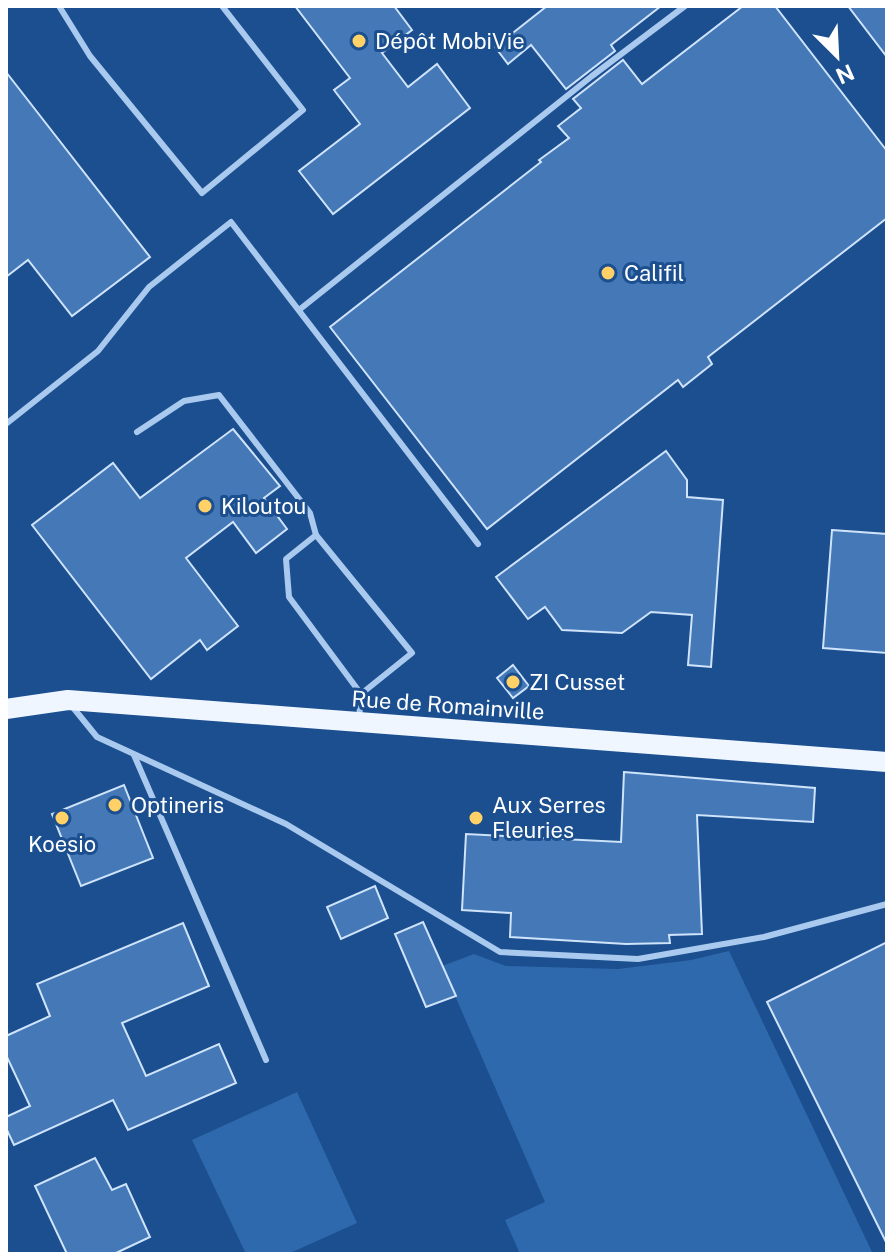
<svg xmlns="http://www.w3.org/2000/svg" width="893" height="1260" font-family="'Public Sans',sans-serif">
<rect width="100%" height="100%" fill="#1b4f8f"/>
<!-- green -->
<g fill="#2e69ad">
<path d="M729 951 873 1254H520L505 1220 545 1202 442 966 474 954 506 966 618 969 691 960Z"/>
<path d="M297 1092 357 1223 288 1254H246L192 1140Z"/>
</g>
<!-- building -->
<g fill="#4478b7" stroke="#cfe3fa" stroke-width="2">
<path d="M295 6H394L412 30 382 53 408 87 437 64 470 108 333 214 299 171 360 124 334 90 350 78Z"/>
<path d="M547 6H661L611 45 615 51 566 89 531 45 508 64 495 47Z"/>
<path d="M743 6H775L887 151V218L708 357 712 364 683 387 678 380 487 529 330 327 541 162 539 160 569 138 558 126 581 108 573 99 596 81 623 60 642 84Z"/>
<path d="M848 6H887V57Z"/>
<path d="M6 72 150 257 72 316 28 260 6 277Z"/>
<path d="M233 429 280 486 264 498 287 529 256 553 233 522 186 558 238 626 207 650 200 640 151 679 32 525 113 463 140 498Z"/>
<path d="M666 451 687 480V497L723 500 711 667 688 665 692 615 651 612 622 633 562 630 545 607 528 619 496 577Z"/>
<path d="M832 530 887 534V653L823 648Z"/>
<path d="M513 665 529 686 513 698 497 678Z"/>
<path d="M624 772 815 788 813 822 697 815 702 934 669 935 670 943 626 944 510 937 511 913 462 910 466 834 621 842Z"/>
<path d="M124 785 153 858 81 886 52 814Z"/>
<path d="M375 886 388 918 341 939 327 907Z"/>
<path d="M423 922 456 996 426 1007 395 934Z"/>
<path d="M183 923 209 986 122 1023 146 1076 219 1044 236 1083 128 1130 113 1100 14 1145 6 1128V1117L30 1106 6 1055V1036L50 1016 37 984Z"/>
<path d="M887 942V1244L767 1002Z"/>
<path d="M95 1158 112 1190 126 1184 150 1237 114 1254H67L35 1186Z"/>
</g>
<g fill="none" stroke-linecap="round" stroke-linejoin="round">
<!-- lane -->
<g stroke="#a9c9ee" stroke-width="6">
<path d="M59 6 90 56 202 193 303 110 222 6"/>
<path d="M299 310 592 76 685 6"/>
<path d="M6 424 98 351 149 287 231 222 478 544"/>
<path d="M137 432 184 401 219 395 310 513 316 535"/>
<path d="M71 705 97 737 286 824 500 952 638 959 764 937 887 904"/>
<path d="M359 719 361 694 289 597 286 559 316 535 412 653 361 694"/>
<path d="M134 755 266 1060"/>
</g>
<!-- primary -->
<path stroke="#f0f6ff" stroke-width="20" d="M6 709 68 700 887 762"/>
</g>
<!-- markers -->
<g fill="#ffd166" stroke="#1b4f8f" stroke-width="3">
<circle cx="359" cy="41" r="8"/>
<circle cx="608" cy="273" r="8"/>
<circle cx="205" cy="506" r="8"/>
<circle cx="513" cy="682" r="8"/>
<circle cx="115" cy="805" r="8"/>
<circle cx="62" cy="818" r="8"/>
<circle cx="476" cy="818" r="8"/>
</g>
<g text-anchor="middle" stroke-width="6" stroke-linejoin="round" paint-order="stroke">
<!-- poi labels -->
<g font-size="22" fill="#fff" stroke="#1b4f8f" text-anchor="start">
<text x="375" y="49">Dépôt MobiVie</text>
<text x="624" y="281">Califil</text>
<text x="221" y="514">Kiloutou</text>
<text x="529" y="690">ZI Cusset</text>
<text x="131" y="813">Optineris</text>
<text x="492" y="813">Aux Serres<tspan x="492" dy="25">Fleuries</tspan></text>
<text x="62" y="852" text-anchor="middle">Koesio</text>
</g>
<!-- street labels -->
<g font-size="22" fill="#fff" stroke="#1b4f8f">
<text transform="translate(448 705) rotate(4)" y="8">Rue de Romainville</text>
</g>
</g>
<!-- border -->
<rect width="893" height="1260" fill="none" stroke="#ffffff" stroke-width="16"/>
<!-- north arrow -->
<g transform="translate(837 56) rotate(156)" stroke="#1b4f8f" stroke-width="6" paint-order="stroke">
<path d="M0-6L14 30L0 20L-14 30Z" fill="#ffffff"/>
<text y="-12" font-size="22" font-weight="bold" text-anchor="middle" fill="#ffffff">N</text>
</g>
</svg>
